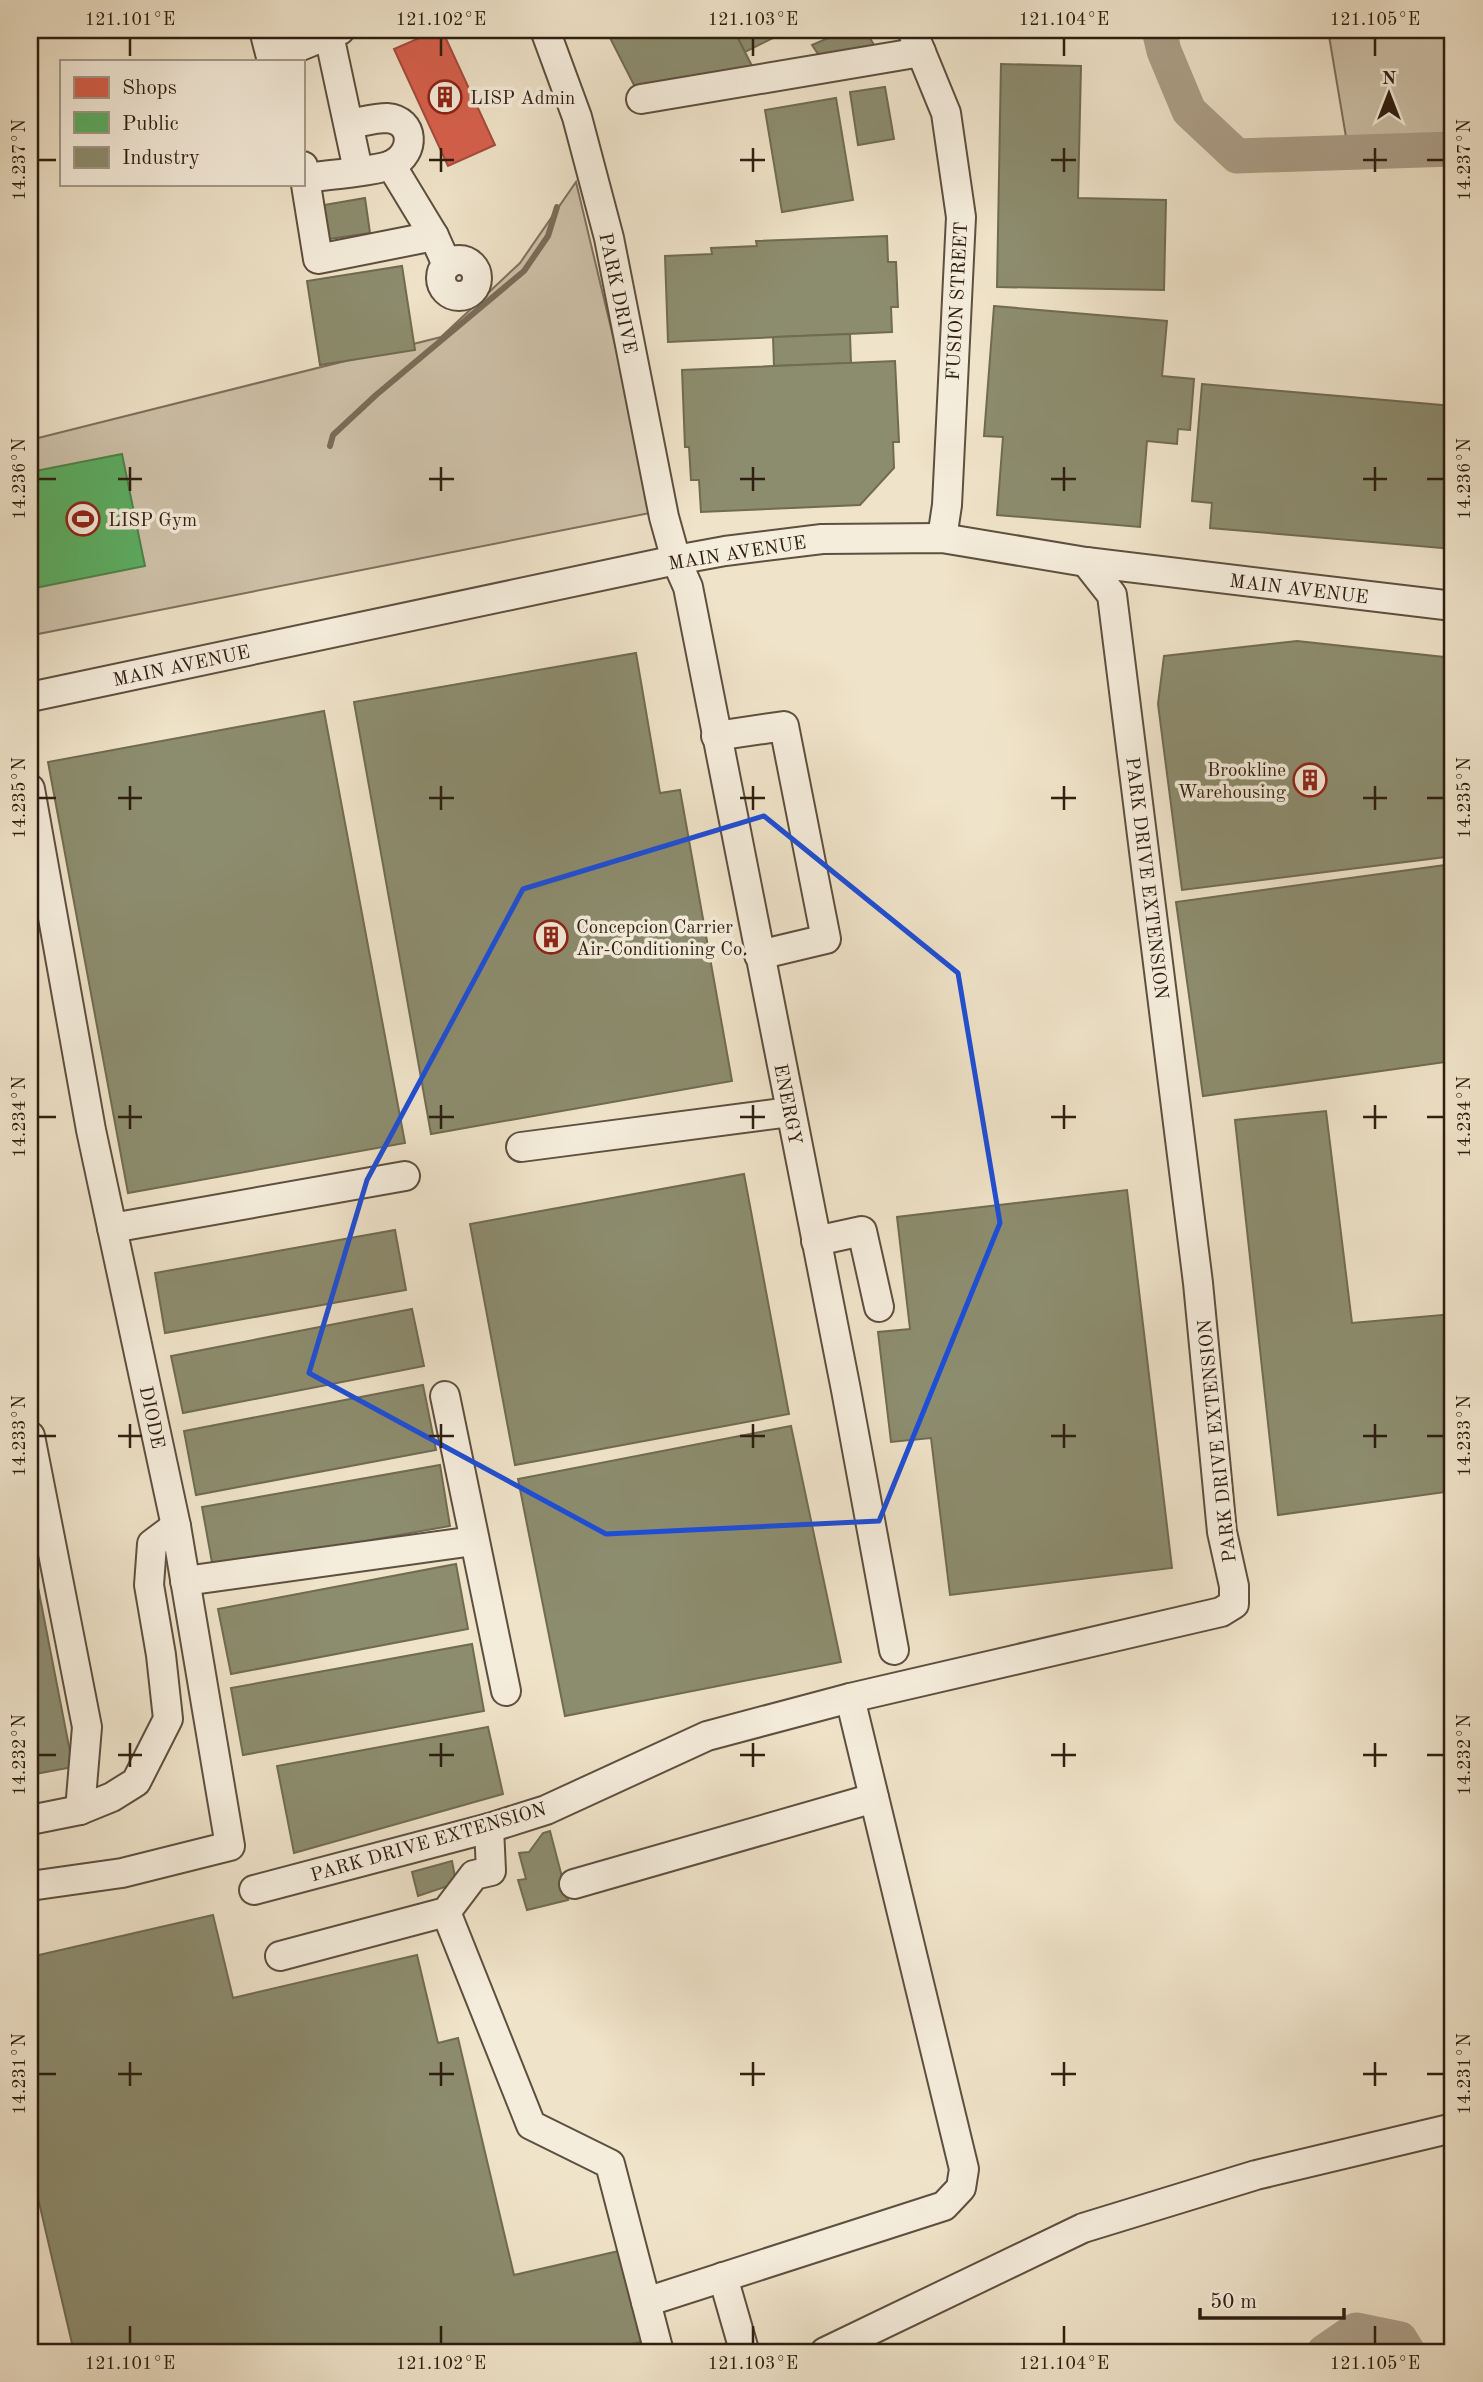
<svg xmlns="http://www.w3.org/2000/svg" width="1483" height="2382" font-family="'Old Standard TT',serif">
<rect width="100%" height="100%" fill="#efe3c9"/>
<filter id="stains"><feTurbulence type="fractalNoise" baseFrequency=".00286" numOctaves="4"/><feColorMatrix values="0 0 0 0 .2 0 0 0 0 .09 0 0 0 0 .02 0 0 0 .5 -.17"/></filter>
<radialGradient id="worn" r=".72"><stop offset=".6" stop-color="#630" stop-opacity="0"/><stop offset="1" stop-color="#630" stop-opacity=".3"/></radialGradient>
<!-- green -->
<g fill="#cec2aa" stroke="#7e705d" stroke-width="2">
<path d="M1328 30H1453V139L1346 137Z"/>
<path d="M576 182 655 512 38 634 30 591V440L441 337 520 263Z"/>
</g>
<!-- shops -->
<path fill="#d6604d" stroke="#a44c3b" stroke-width="2" d="M438 30H442L495 145 448 166 394 49Z"/>
<!-- public -->
<path fill="#5aae61" stroke="#4d8349" stroke-width="2" d="M122 454 145 566 30 589V472Z"/>
<!-- industry -->
<g fill="#8c8c6e" stroke="#706b52" stroke-width="2">
<path d="M606 30H734L755 72 637 91Z"/>
<path d="M734 30H789L745 52Z"/>
<path d="M847 30H865L879 53 824 63 812 45Z"/>
<path d="M1001 64 1081 66 1078 198 1166 200 1164 290 997 287Z"/>
<path d="M885 87 894 139 858 145 850 92Z"/>
<path d="M836 98 853 200 782 212 765 110Z"/>
<path d="M365 198 370 233 329 239 324 205Z"/>
<path d="M887 236 888 262H896L898 307H891L892 332 668 342 665 256 712 254 711 248 757 246 756 241Z"/>
<path d="M402 266 415 350 320 365 307 281Z"/>
<path d="M994 306 1167 321 1162 376 1194 379 1190 430 1178 429 1177 444 1147 441 1140 527 997 515 1003 437 984 436Z"/>
<path d="M850 334 851 363 774 366 773 337Z"/>
<path d="M895 361 899 442H893L894 468 860 505 701 512 699 480H691L689 447H685L682 370Z"/>
<path d="M1202 384 1453 406V549L1210 528 1212 503 1192 501Z"/>
<path d="M1297 641 1453 658V856L1182 890 1158 704 1164 656Z"/>
<path d="M636 653 660 793 680 790 732 1081 431 1134 354 702Z"/>
<path d="M324 711 405 1143 128 1193 48 762Z"/>
<path d="M1453 864V1061L1203 1096 1176 902Z"/>
<path d="M1326 1111 1352 1323 1453 1314V1491L1278 1515 1235 1120Z"/>
<path d="M744 1174 789 1414 515 1465 470 1224Z"/>
<path d="M1127 1190 1172 1568 950 1595 931 1438 891 1442 878 1332 910 1329 897 1217Z"/>
<path d="M395 1230 406 1290 165 1333 155 1273Z"/>
<path d="M412 1309 424 1366 183 1413 171 1356Z"/>
<path d="M423 1385 436 1450 196 1495 184 1431Z"/>
<path d="M791 1426 841 1662 565 1716 518 1479Z"/>
<path d="M440 1465 450 1526 213 1568 202 1507Z"/>
<path d="M456 1564 468 1629 231 1674 218 1609Z"/>
<path d="M36 1577 73 1767 30 1775V1578Z"/>
<path d="M472 1644 484 1711 243 1755 231 1688Z"/>
<path d="M488 1727 503 1794 294 1853 277 1766Z"/>
<path d="M550 1831 568 1900 527 1910 518 1880 526 1879 519 1853 529 1852 543 1833Z"/>
<path d="M452 1861 455 1877 448 1886 418 1896 412 1872Z"/>
<path d="M213 1915 233 1998 417 1955 438 2043 458 2038 514 2275 623 2250 644 2341 608 2350V2352H74L30 2164V1957Z"/>
</g>
<g fill="none" stroke-linecap="round" stroke-linejoin="round">
<!-- stream -->
<path stroke="#7a6c59" stroke-width="6" d="M330 446 333 435 376 395 524 271 548 236 557 207"/>
<!-- river -->
<g stroke="#ada08a" stroke-width="35">
<path d="M1159 30 1164 51 1189 111 1237 156 1453 149"/>
<path d="M1324 2352 1356 2330 1400 2339 1408 2352"/>
</g>
<defs>
<g id="minor">
<path d="M264 30 272 61"/>
<path d="M545 30 577 117 609 238 664 517 676 560 688 587 846 1390 894 1650"/>
<path d="M912 30 946 113 961 217 947 505 942 538"/>
<path d="M329 35 358 170"/>
<path d="M271 58 340 30"/>
<path d="M641 99 921 52"/>
<path d="M391 165 434 236 447 265"/>
<path d="M303 166 318 259 434 236"/>
<path d="M306 178C325 175 380 171 393 164 415 153 415 120 387 118 375 118 361 122 349 124"/>
<circle cx="459" cy="278" r="18"/>
<path d="M30 697 676 560 725 551 822 539 942 538 1086 562 1453 606"/>
<path d="M716 736 784 726 826 939 759 955"/>
<path d="M30 789 91 1130 176 1526 230 1846 122 1873 30 1886"/>
<path d="M521 1147 790 1112"/>
<path d="M112 1228 405 1176"/>
<path d="M816 1241 862 1231 879 1307"/>
<path d="M445 1396 506 1691"/>
<path d="M30 1436 87 1727 80 1810"/>
<path d="M185 1581 474 1541"/>
<path d="M30 1820 80 1810 112 1797 136 1782 168 1719 161 1655 149 1585 152 1544 176 1526"/>
<path d="M574 1884 874 1798"/>
<path d="M254 1890 489 1828 546 1810 707 1736 850 1698 1221 1612 1234 1604V1586L1222 1532 1198 1283 1112 595 1086 562"/>
<path d="M446 1912 531 2125 610 2164 659 2352"/>
<path d="M280 1956 446 1912 474 1875 491 1871 489 1828"/>
<path d="M723 2277 744 2350"/>
<path d="M646 2302 944 2206 961 2188 964 2169 850 1698"/>
<path d="M825 2352 1083 2228 1256 2175 1453 2128"/>
</g>
</defs>
<!-- minor casing -->
<use href="#minor" stroke="#5e4f3e" stroke-width="32"/>
<!-- minor -->
<use href="#minor" stroke="#f5eddc" stroke-width="28"/>
</g>
<!-- marked area -->
<path fill="none" stroke="#1d4ed8" stroke-width="5" stroke-linejoin="round" d="M764 816 958 973 1000 1223 879 1521 606 1534 309 1373 367 1180 523 889Z"/>
<!-- ticks -->
<path fill="none" stroke="#2e1e10" stroke-width="2.5" d="M130 38V56M441 38V56M753 38V56M1064 38V56M1375 38V56M441 148V172M753 148V172M1064 148V172M1375 148V172M38 160H56M429 160H454M740 160H765M1051 160H1076M1363 160H1387M1427 160H1444M130 467V491M441 467V491M753 467V491M1064 467V491M1375 467V491M38 479H56M118 479H142M429 479H454M740 479H765M1051 479H1076M1363 479H1387M1427 479H1444M130 786V810M441 786V810M753 786V810M1064 786V810M1375 786V810M38 798H56M118 798H142M429 798H454M740 798H765M1051 798H1076M1363 798H1387M1427 798H1444M130 1105V1129M441 1105V1129M753 1105V1129M1064 1105V1129M1375 1105V1129M38 1117H56M118 1117H142M429 1117H454M740 1117H765M1051 1117H1076M1363 1117H1387M1427 1117H1444M130 1424V1448M441 1424V1448M753 1424V1448M1064 1424V1448M1375 1424V1448M38 1436H56M118 1436H142M429 1436H454M740 1436H765M1051 1436H1076M1363 1436H1387M1427 1436H1444M130 1743V1767M441 1743V1767M753 1743V1767M1064 1743V1767M1375 1743V1767M38 1755H56M118 1755H142M429 1755H454M740 1755H765M1051 1755H1076M1363 1755H1387M1427 1755H1444M130 2062V2086M441 2062V2086M753 2062V2086M1064 2062V2086M1375 2062V2086M38 2074H56M118 2074H142M429 2074H454M740 2074H765M1051 2074H1076M1363 2074H1387M1427 2074H1444M130 2326V2344M441 2326V2344M753 2326V2344M1064 2326V2344M1375 2326V2344"/>
<!-- icons -->
<defs>
<symbol id="building-ring" viewBox="-11 -11 22 22"><circle r="9.5" fill="#f5eddc" stroke="#8f2418" stroke-width="1.5"/><path d="M-4-6H4V6H1V3H-1V6H-4ZM-2.5-4.3h1.7v1.8h-1.7ZM.8-4.3h1.7v1.8H.8ZM-2.5-1h1.7V.8h-1.7ZM.8-1h1.7V.8H.8Z" fill="#8f2418"/></symbol>
<symbol id="stadium-ring" viewBox="-11 -11 22 22"><circle r="9.5" fill="#f5eddc" stroke="#8f2418" stroke-width="1.5"/><path d="M0-5a6.5 5 0 1 0 0 10a6.5 5 0 1 0 0-10ZM-3.5-1.8h7v3.6h-7Z" fill="#8f2418"/></symbol>
</defs>
<g fill-rule="evenodd">
<use href="#building-ring" x="426" y="78" width="38" height="38"/>
<use href="#stadium-ring" x="64" y="500" width="38" height="38"/>
<use href="#building-ring" x="1291" y="761" width="38" height="38"/>
<use href="#building-ring" x="532" y="918" width="38" height="38"/>
</g>
<g text-anchor="middle" stroke-width="7" stroke-linejoin="round" paint-order="stroke">
<!-- poi labels -->
<g font-size="19" fill="#2e1e10" stroke="#f5eddc" text-anchor="start">
<text x="470" y="104">LISP Admin</text>
<text x="108" y="526">LISP Gym</text>
<text x="1286" y="776" text-anchor="end">Brookline<tspan x="1286" dy="22">Warehousing</tspan></text>
<text x="576" y="933">Concepcion Carrier<tspan x="576" dy="22">Air-Conditioning Co.</tspan></text>
</g>
<!-- street labels -->
<g font-size="19" fill="#2e1e10" stroke="#f5eddc">
<text transform="translate(619 293) rotate(78)" y="7">PARK DRIVE</text>
<text transform="translate(956 301) rotate(-87)" y="7">FUSION STREET</text>
<text transform="translate(737 552) rotate(-9)" y="7">MAIN AVENUE</text>
<text transform="translate(1299 588) rotate(7)" y="7">MAIN AVENUE</text>
<text transform="translate(181 665) rotate(-12)" y="7">MAIN AVENUE</text>
<text transform="translate(1148 878) rotate(83)" y="7">PARK DRIVE EXTENSION</text>
<text transform="translate(789 1104) rotate(79)" y="7">ENERGY</text>
<text transform="translate(153 1417) rotate(78)" y="7">DIODE</text>
<text transform="translate(1216 1441) rotate(-96)" y="7">PARK DRIVE EXTENSION</text>
<text transform="translate(428 1841) rotate(-16)" y="7">PARK DRIVE EXTENSION</text>
</g>
</g>
<!-- margin -->
<rect width="1483" height="2382" fill="none" stroke="#efe3c9" stroke-width="77"/>
<!-- legend -->
<rect x="60" y="60" width="245" height="126" fill="#f5eddc" stroke="#a59a8a" stroke-width="2"/>
<rect x="74" y="77" width="35" height="21" fill="#d6604d" stroke="#a59a8a" stroke-width="2"/>
<text x="122" y="94" font-size="21" fill="#2e1e10">Shops</text>
<rect x="74" y="112" width="35" height="21" fill="#5aae61" stroke="#a59a8a" stroke-width="2"/>
<text x="122" y="130" font-size="21" fill="#2e1e10">Public</text>
<rect x="74" y="147" width="35" height="21" fill="#8c8c6e" stroke="#a59a8a" stroke-width="2"/>
<text x="122" y="164" font-size="21" fill="#2e1e10">Industry</text>
<!-- north arrow -->
<g transform="translate(1389 94)" stroke="#f5eddc" stroke-width="5" paint-order="stroke">
<path d="M0-5L12 26L0 18L-12 26Z" fill="#2e1e10"/>
<text y="-10" font-size="19" font-weight="bold" text-anchor="middle" fill="#2e1e10">N</text>
</g>
<!-- scale -->
<path d="M1200 2308v10h144v-10" fill="none" stroke="#2e1e10" stroke-width="3.5"/>
<text x="1210" y="2308" font-size="21" fill="#2e1e10" stroke="#f5eddc" stroke-width="5" paint-order="stroke">50 m</text>
<rect x="38" y="38" width="1406" height="2306" fill="none" stroke="#2e1e10" stroke-width="2.5"/>
<g font-size="18" text-anchor="middle" fill="#2e1e10">
<text x="130" y="25">121.101°E</text>
<text x="441" y="25">121.102°E</text>
<text x="753" y="25">121.103°E</text>
<text x="1064" y="25">121.104°E</text>
<text x="1375" y="25">121.105°E</text>
<text transform="translate(19 160) rotate(-90)" y="6">14.237°N</text>
<text transform="translate(1464 160) rotate(-90)" y="6">14.237°N</text>
<text transform="translate(19 479) rotate(-90)" y="6">14.236°N</text>
<text transform="translate(1464 479) rotate(-90)" y="6">14.236°N</text>
<text transform="translate(19 798) rotate(-90)" y="6">14.235°N</text>
<text transform="translate(1464 798) rotate(-90)" y="6">14.235°N</text>
<text transform="translate(19 1117) rotate(-90)" y="6">14.234°N</text>
<text transform="translate(1464 1117) rotate(-90)" y="6">14.234°N</text>
<text transform="translate(19 1436) rotate(-90)" y="6">14.233°N</text>
<text transform="translate(1464 1436) rotate(-90)" y="6">14.233°N</text>
<text transform="translate(19 1755) rotate(-90)" y="6">14.232°N</text>
<text transform="translate(1464 1755) rotate(-90)" y="6">14.232°N</text>
<text transform="translate(19 2074) rotate(-90)" y="6">14.231°N</text>
<text transform="translate(1464 2074) rotate(-90)" y="6">14.231°N</text>
<text x="130" y="2369">121.101°E</text>
<text x="441" y="2369">121.102°E</text>
<text x="753" y="2369">121.103°E</text>
<text x="1064" y="2369">121.104°E</text>
<text x="1375" y="2369">121.105°E</text>
</g>
<rect width="100%" height="100%" filter="url(#stains)"/>
<rect width="100%" height="100%" fill="url(#worn)"/>
</svg>
